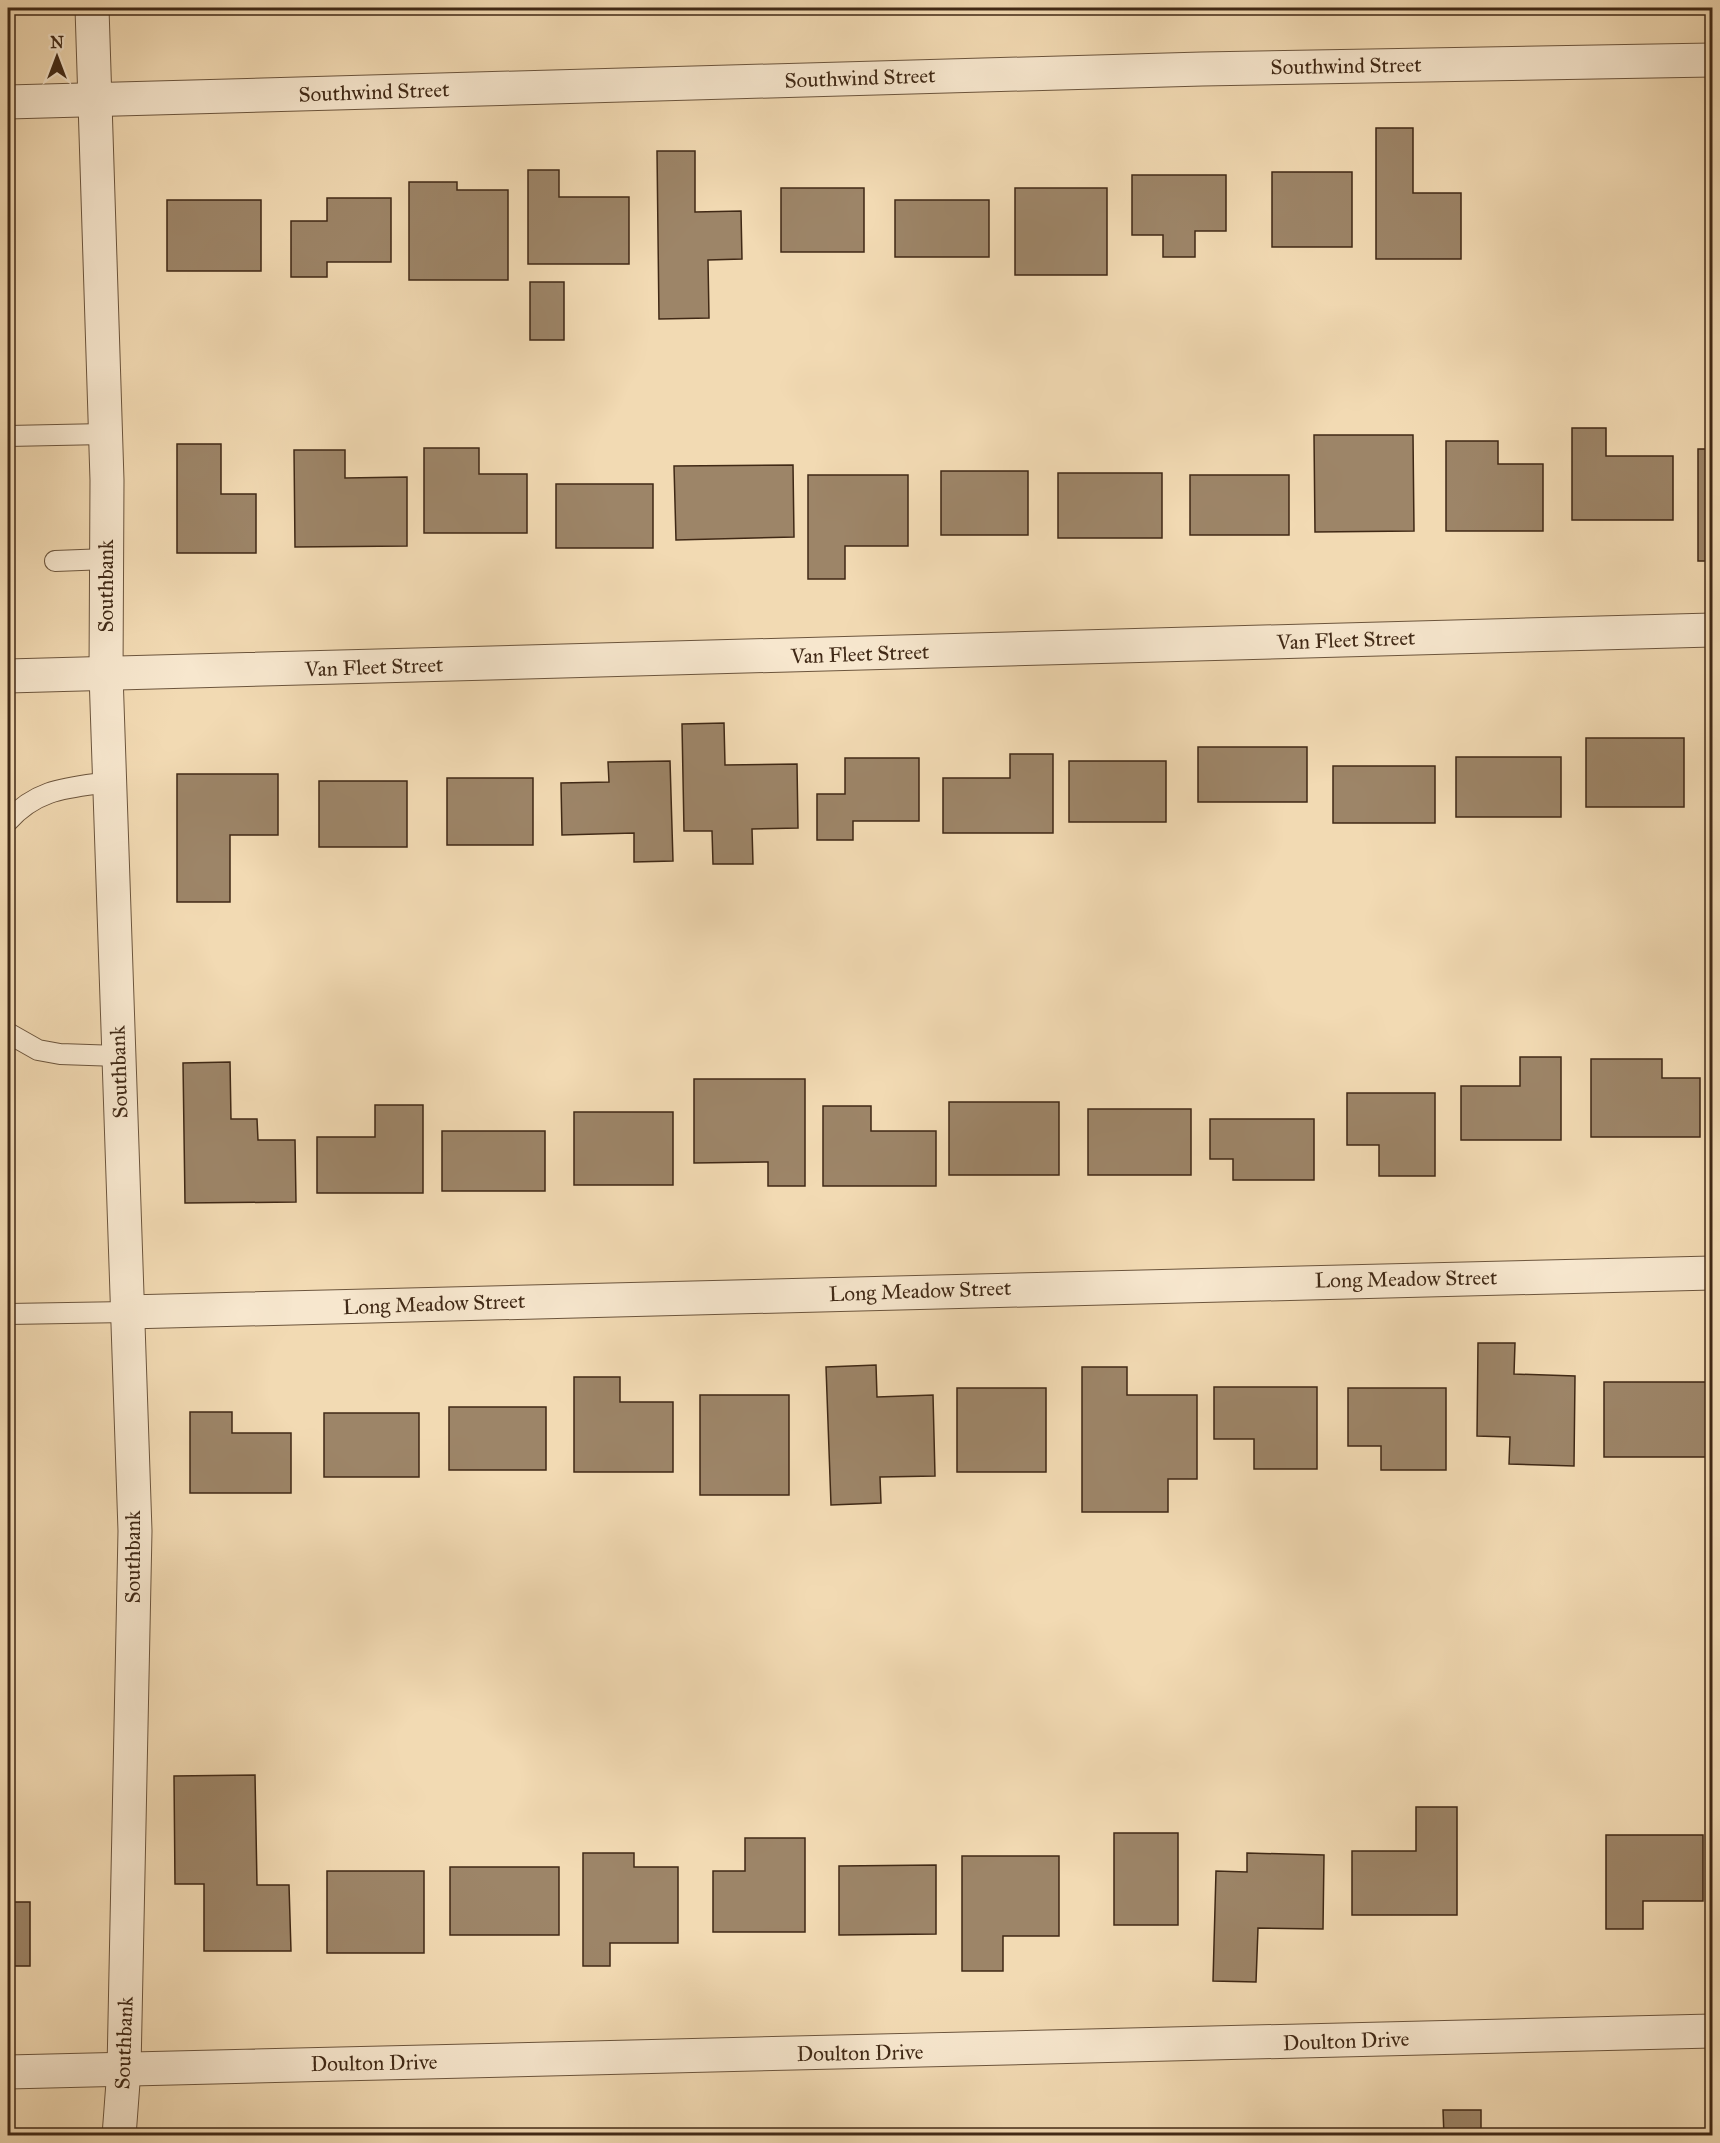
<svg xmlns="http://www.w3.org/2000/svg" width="1720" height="2143" font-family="'IM FELL Great Primer',serif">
<rect width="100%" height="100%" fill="#f2dab3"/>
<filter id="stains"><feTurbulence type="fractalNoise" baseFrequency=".00333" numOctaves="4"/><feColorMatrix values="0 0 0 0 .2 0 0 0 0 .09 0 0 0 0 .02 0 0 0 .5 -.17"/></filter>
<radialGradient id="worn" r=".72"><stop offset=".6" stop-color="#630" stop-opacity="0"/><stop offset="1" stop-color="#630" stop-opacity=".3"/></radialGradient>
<!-- building -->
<g fill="#9d8568" stroke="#402916" stroke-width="1.5">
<rect x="1123" y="8" width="39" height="3"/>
<path d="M1376 128H1413V193H1461V259H1376Z"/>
<path d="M657 151H695V212L741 211 742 259 708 260 709 318 659 319Z"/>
<path d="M528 170H559V197H629V264H528Z"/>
<rect x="1272" y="172" width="80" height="75"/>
<path d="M1132 175H1226V231H1195V257H1163V235H1132Z"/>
<path d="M409 182H457V190H508V280H409Z"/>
<rect x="781" y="188" width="83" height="64"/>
<rect x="1015" y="188" width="92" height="87"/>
<path d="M327 198H391V262H327V277H291V221H327Z"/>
<rect x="167" y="200" width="94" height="71"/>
<rect x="895" y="200" width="94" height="57"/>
<rect x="530" y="282" width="34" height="58"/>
<path d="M1572 428H1606V456H1673V520H1572Z"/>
<path d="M1314 435H1413L1414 531 1315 532Z"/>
<path d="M1446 441H1498V464H1543V531H1446Z"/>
<path d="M177 444H221V494H256V553H177Z"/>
<path d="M424 448H479V474H527V533H424Z"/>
<rect x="1698" y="449" width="14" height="112"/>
<path d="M294 450H345V478L407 477V546L295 547Z"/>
<path d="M793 465 794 537 676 540 674 466Z"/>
<rect x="941" y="471" width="87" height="64"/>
<rect x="1058" y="473" width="104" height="65"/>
<path d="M808 475H908V546H845V579H808Z"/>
<rect x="1190" y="475" width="99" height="60"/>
<rect x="556" y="484" width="97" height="64"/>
<path d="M724 723 725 765 797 764 798 828 752 829 753 864H713L712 831H684L682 724Z"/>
<rect x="1710" y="732" width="2" height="89"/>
<rect x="1586" y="738" width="98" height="69"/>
<rect x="1198" y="747" width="109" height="55"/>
<path d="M1010 754H1053V833H943V778H1010Z"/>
<rect x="1456" y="757" width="105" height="60"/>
<path d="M845 758H919V821H853V840H817V794H845Z"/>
<path d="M670 761 673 861 634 862V833L562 835 561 783 609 782 608 762Z"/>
<rect x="1069" y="761" width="97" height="61"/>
<rect x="1333" y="766" width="102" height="57"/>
<path d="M177 774H278V835H230V902H177Z"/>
<rect x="447" y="778" width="86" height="67"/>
<rect x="319" y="781" width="88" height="66"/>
<path d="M1520 1057H1561V1140H1461V1086H1520Z"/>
<path d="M1591 1059H1662V1078H1700V1137H1591Z"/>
<path d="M230 1062 231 1119H257L258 1140H295L296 1202 185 1203 183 1063Z"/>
<path d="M694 1079H805V1186H768V1162L694 1163Z"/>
<path d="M1347 1093H1435V1176H1379V1145H1347Z"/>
<rect x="949" y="1102" width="110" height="73"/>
<path d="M375 1105H423V1193H317V1137H375Z"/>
<path d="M823 1106H871V1131H936V1186H823Z"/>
<rect x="1088" y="1109" width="103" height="66"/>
<rect x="574" y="1112" width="99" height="73"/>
<path d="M1210 1119H1314V1180H1233V1159H1210Z"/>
<rect x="442" y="1131" width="103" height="60"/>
<path d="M1478 1343H1515L1514 1374 1575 1376 1574 1466 1509 1464 1510 1437 1477 1436Z"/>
<path d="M876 1365 877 1397 933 1395 935 1476 880 1477 881 1503 831 1505 826 1367Z"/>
<path d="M1082 1367H1127V1395H1197V1479H1168V1512H1082Z"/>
<path d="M574 1377H620V1402H673V1472H574Z"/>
<rect x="1604" y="1382" width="102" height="75"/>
<path d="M1214 1387H1317V1469H1254V1439H1214Z"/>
<rect x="957" y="1388" width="89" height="84"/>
<path d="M1348 1388H1446V1470H1381V1446H1348Z"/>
<rect x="700" y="1395" width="89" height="100"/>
<rect x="449" y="1407" width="97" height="63"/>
<path d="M190 1412H232V1433H291V1493H190Z"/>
<rect x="324" y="1413" width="95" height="64"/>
<path d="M255 1775 257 1885H289L291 1951H204V1884H175L174 1776Z"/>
<path d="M1416 1807H1457V1915H1352V1851H1416Z"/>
<rect x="1114" y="1833" width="64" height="92"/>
<path d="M1606 1835H1703V1901H1643V1929H1606Z"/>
<path d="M745 1838H805V1932H713V1871H745Z"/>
<path d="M583 1853H634V1867H678V1943H610V1966H583Z"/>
<path d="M1247 1853 1324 1855 1323 1929 1258 1928 1256 1982 1213 1981 1216 1871 1247 1872Z"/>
<path d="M962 1856H1059V1936H1003V1971H962Z"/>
<path d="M936 1865V1934L839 1935V1866Z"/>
<rect x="450" y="1867" width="109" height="68"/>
<rect x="327" y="1871" width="97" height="82"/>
<rect x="8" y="1902" width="22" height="64"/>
<path d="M1443 2110H1481V2136H1444Z"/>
</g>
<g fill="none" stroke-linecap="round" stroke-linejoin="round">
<defs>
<g id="lane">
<path d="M8 436 105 434"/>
<path d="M55 561 107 559"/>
<path d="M8 821C38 788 68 788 110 782"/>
<path d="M8 1033 38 1050 60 1054 118 1056"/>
<path d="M8 1314 127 1312"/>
</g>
<g id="street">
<path d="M92 8 107 480 106 674 135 1531 124 2069 119 2136"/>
<path d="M8 102 1202 69 1712 60"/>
<path d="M8 676 1712 630"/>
<path d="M127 1312 1712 1273"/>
<path d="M8 2072 1712 2031"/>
</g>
</defs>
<!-- lane casing -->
<use href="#lane" stroke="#6c553d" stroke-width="22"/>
<!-- street casing -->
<use href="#street" stroke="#6c553d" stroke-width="35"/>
<!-- lane -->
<use href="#lane" stroke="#f7e7ce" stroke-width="20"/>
<!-- street -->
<use href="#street" stroke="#f7e7ce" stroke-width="33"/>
</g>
<g text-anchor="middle" stroke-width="5" stroke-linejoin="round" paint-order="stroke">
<!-- street labels -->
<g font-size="21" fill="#402916" stroke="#f7e7ce">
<text transform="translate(1346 66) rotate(-1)" y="7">Southwind Street</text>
<text transform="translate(860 78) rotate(-2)" y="7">Southwind Street</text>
<text transform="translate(374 92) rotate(-2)" y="7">Southwind Street</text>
<text transform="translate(106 586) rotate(-90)" y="7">Southbank</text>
<text transform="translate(1346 640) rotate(-2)" y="7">Van Fleet Street</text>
<text transform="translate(860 654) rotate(-2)" y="7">Van Fleet Street</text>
<text transform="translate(374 667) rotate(-2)" y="7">Van Fleet Street</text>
<text transform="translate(119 1072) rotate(-92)" y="7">Southbank</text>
<text transform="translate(1406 1279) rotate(-1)" y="7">Long Meadow Street</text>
<text transform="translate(920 1291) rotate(-2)" y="7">Long Meadow Street</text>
<text transform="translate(434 1304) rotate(-2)" y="7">Long Meadow Street</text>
<text transform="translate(133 1557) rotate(-90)" y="7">Southbank</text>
<text transform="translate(1346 2041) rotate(-2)" y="7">Doulton Drive</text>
<text transform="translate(124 2043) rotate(-88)" y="7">Southbank</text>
<text transform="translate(860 2053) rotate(-1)" y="7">Doulton Drive</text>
<text transform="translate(374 2063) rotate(-1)" y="7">Doulton Drive</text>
</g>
</g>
<!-- margin -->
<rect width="1720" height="2143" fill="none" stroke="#f2dab3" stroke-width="30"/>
<rect x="9" y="9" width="1702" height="2125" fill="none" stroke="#402916" stroke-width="3"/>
<rect x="15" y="15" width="1690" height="2113" fill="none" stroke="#402916" stroke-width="1.5"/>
<!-- north arrow -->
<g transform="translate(57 57)" stroke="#f7e7ce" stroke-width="4.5" paint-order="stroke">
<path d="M0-4.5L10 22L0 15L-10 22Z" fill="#402916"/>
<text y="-9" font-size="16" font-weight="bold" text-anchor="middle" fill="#402916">N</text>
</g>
<rect width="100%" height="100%" filter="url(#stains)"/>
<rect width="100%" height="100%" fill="url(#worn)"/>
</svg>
